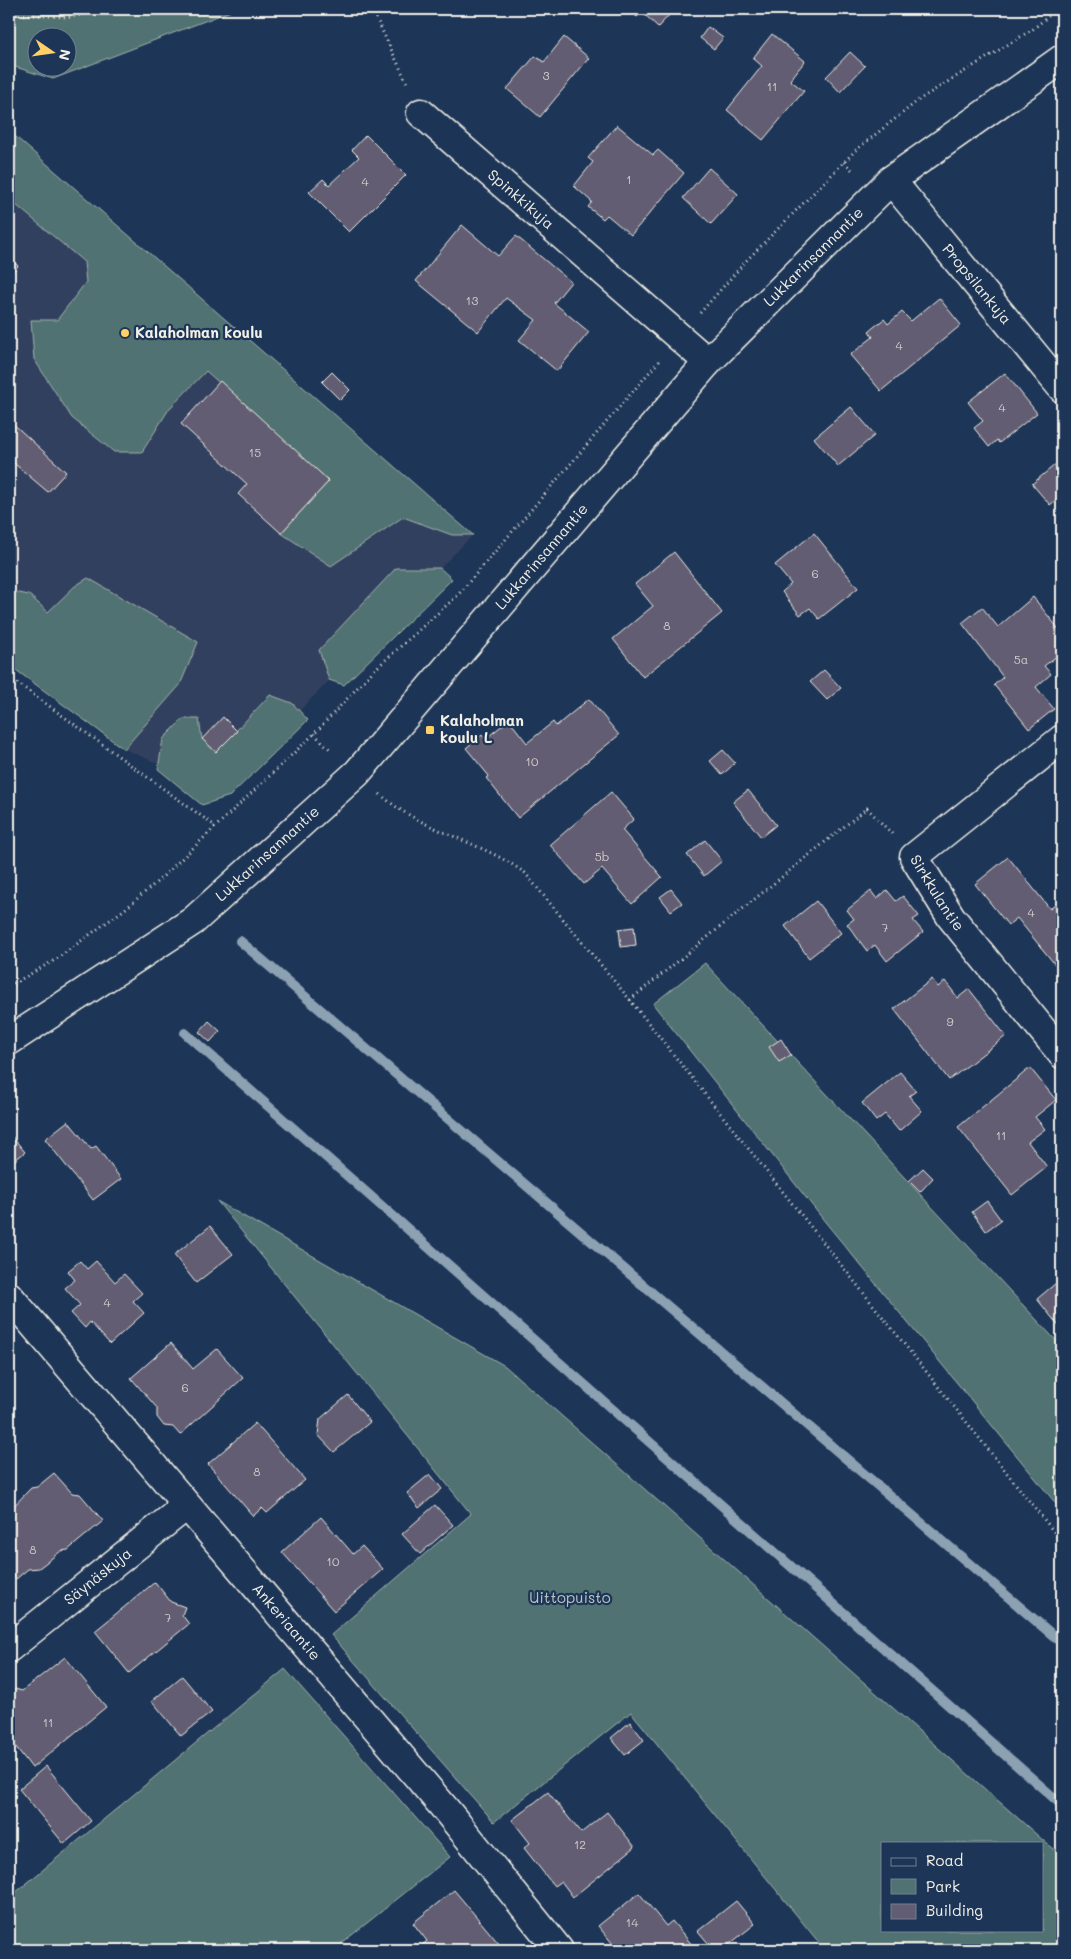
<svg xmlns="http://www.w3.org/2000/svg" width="1071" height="1959" font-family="Mali,sans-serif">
<rect width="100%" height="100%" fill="#1d3557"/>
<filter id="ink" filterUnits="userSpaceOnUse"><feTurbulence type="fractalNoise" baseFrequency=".02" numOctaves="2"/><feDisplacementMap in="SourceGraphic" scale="10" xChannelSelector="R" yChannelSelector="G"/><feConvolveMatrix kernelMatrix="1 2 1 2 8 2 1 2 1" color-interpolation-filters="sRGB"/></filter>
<g filter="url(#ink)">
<!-- built -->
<path fill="#32415f" d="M9 131 473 535 221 790 124 749 9 665Z"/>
<!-- green -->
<g fill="#517272" stroke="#a2b2ad" fill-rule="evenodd">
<path d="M9 9H236L53 79 9 65ZM38 38H68V68H38Z"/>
<path d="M9 131 473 535H452L403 517 331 566 281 533 329 481 206 371 169 409 142 452H114L72 418 34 359 31 320H57L86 282 84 262 9 199Z"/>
<path d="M396 568H440L452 579 344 685 329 680 319 650Z"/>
<path d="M88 578 198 642 180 685 124 749 9 665V591L29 595 48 612 75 586Z"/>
<path d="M270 695 292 703 308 720 230 796 202 805 158 769 163 739 183 719H199L202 739 216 752Z"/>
<path d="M705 963 1062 1347V1511L826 1223 653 1004Z"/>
<path d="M217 1201 505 1366 1062 1857V1950H825L631 1712 494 1822 331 1635 471 1514ZM882 1843H1042V1930H882Z"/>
<path d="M285 1669 450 1857 333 1950H9V1898Z"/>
</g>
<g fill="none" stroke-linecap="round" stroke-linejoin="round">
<!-- stream -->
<g stroke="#8ca1b2" stroke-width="10">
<path d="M240 941 1062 1643"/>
<path d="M185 1033 1062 1805"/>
</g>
</g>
<!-- building -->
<g fill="#625d72" stroke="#f4f1e8">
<path d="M628 9H644L637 17Z"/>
<path d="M647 9H675L658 27 643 13Z"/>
<path d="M708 27 723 38 714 49 700 38Z"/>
<path d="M772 34 805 61 790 80 804 91 763 140 727 110 762 66 753 58Z"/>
<path d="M564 37 589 58 540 117 507 89 535 56 544 62Z"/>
<path d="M850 52 865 66 840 92 826 77Z"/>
<path d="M617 125 653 155 658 150 684 173 631 235 607 215 603 219 588 207 592 202 574 186 593 162 588 158Z"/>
<path d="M366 135 406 175 349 232 309 192 323 179 329 185 359 157 352 150Z"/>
<path d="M709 168 738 194 711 224 683 198Z"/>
<path d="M462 225 498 256 516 236 571 282 554 303 589 332 557 371 519 340 536 320 506 298 478 332 416 281Z"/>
<path d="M9 257 18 266 9 276Z"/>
<path d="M939 298 961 325 881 391 850 355 873 337 869 331 884 319 888 324 902 312 911 321Z"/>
<path d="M332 372 350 390 340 400 322 382Z"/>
<path d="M1005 373 1037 413 999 443 997 440 989 447 974 428 983 421 968 402Z"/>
<path d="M220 381 329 481 281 533 238 494 247 484 181 424Z"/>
<path d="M851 407 875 435 838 466 814 438Z"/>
<path d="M9 420 66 472 48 492 9 459Z"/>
<path d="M1062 459V495L1050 505 1032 484Z"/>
<path d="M814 533 858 588 819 619 810 608 800 615 782 592 791 584 775 565Z"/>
<path d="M674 552 722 613 643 677 613 639 653 606 635 584Z"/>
<path d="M1033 597 1062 633V652L1044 666 1051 674 1036 687 1054 709 1029 729 994 685 1003 677 962 623 982 607 998 627Z"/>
<path d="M824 670 841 688 827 700 810 682Z"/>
<path d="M589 699 619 735 518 818 486 778 489 776 466 748 482 735 485 739 509 720 527 743 553 722 556 726Z"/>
<path d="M223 717 237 731 216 752 202 739Z"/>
<path d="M723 750 735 763 722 775 710 761Z"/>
<path d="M748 790 776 825 761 837 733 802Z"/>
<path d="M611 792 634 819 622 830 662 877 632 904 602 869 584 884 550 845Z"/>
<path d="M705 840 722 861 704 876 687 855Z"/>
<path d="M1008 857 1050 909 1062 899V973L1017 918 1008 925 975 884Z"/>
<path d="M671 889 682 903 671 911 660 897Z"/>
<path d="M887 890 896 901 903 896 919 916 913 920 923 932 887 961 875 945 867 951 847 924 854 919 847 910 871 891 877 899Z"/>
<path d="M816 901 841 933 809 958 785 926Z"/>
<path d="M634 927 636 945 621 947 619 929Z"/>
<path d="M932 979 938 987 945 981 958 998 969 989 1006 1036 949 1080 894 1009Z"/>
<path d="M209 1021 220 1031 210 1042 199 1032Z"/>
<path d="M781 1039 791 1055 779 1062 769 1047Z"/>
<path d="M1030 1068 1056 1100 1035 1117 1045 1129 1028 1142 1047 1167 1012 1195 958 1127Z"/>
<path d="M900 1072 916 1091 909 1096 922 1111 899 1131 885 1114 876 1121 862 1103Z"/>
<path d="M68 1121 91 1149 96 1146 121 1179 93 1200 45 1139Z"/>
<path d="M9 1133 25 1152 9 1165Z"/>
<path d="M923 1168 933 1178 920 1192 909 1181Z"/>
<path d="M987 1201 1001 1220 986 1231 972 1212Z"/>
<path d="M210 1226 233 1254 196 1283 174 1255Z"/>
<path d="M80 1261 87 1269 96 1261 115 1282 124 1274 142 1293 133 1301 144 1313 110 1344 90 1322 85 1328 71 1313 80 1305 65 1288 75 1280 68 1271Z"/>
<path d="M1062 1278V1330L1037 1299Z"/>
<path d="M171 1343 193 1369 217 1349 243 1378 180 1435 173 1427 164 1426 157 1417V1408L131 1378Z"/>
<path d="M348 1395 370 1422 334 1452 318 1435 320 1419Z"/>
<path d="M255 1423 305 1480 267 1513 262 1508 253 1516 208 1464Z"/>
<path d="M54 1473 72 1493 80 1494 103 1521 68 1550 61 1551 39 1568 28 1569 16 1579 13 1575 9 1579V1511L31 1488 37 1487Z"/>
<path d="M430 1474 442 1489 419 1508 407 1493Z"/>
<path d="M435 1505 453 1525 420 1554 402 1534Z"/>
<path d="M321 1517 353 1554 362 1546 383 1569 334 1611 282 1552Z"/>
<path d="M155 1582 171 1602 185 1607 182 1615 189 1624 129 1673 95 1631Z"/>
<path d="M65 1657 106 1707 32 1768 9 1738V1694L15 1689 22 1691Z"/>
<path d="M182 1676 212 1712 181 1736 152 1701Z"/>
<path d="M630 1722 644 1740 625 1755 611 1738Z"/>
<path d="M46 1766 91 1821 64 1844 19 1789Z"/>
<path d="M548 1792 581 1833 607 1812 635 1847 573 1897 561 1881 554 1886 524 1848 530 1843 512 1820Z"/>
<path d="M454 1890 500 1945 493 1950H422L420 1947 427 1941 413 1923Z"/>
<path d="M639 1893 666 1926 672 1921 693 1946 688 1950H618L598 1926Z"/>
<path d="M736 1901 755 1924 722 1950H714L698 1931Z"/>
</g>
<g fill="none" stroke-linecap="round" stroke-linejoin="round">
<defs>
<g id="street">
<path id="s1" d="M421 113 708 362"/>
<path id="s2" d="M891 180 1062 388"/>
<path id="s3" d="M1062 739 914 857 951 917 1062 1054"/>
<path id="s4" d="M9 1296 447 1811 559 1950"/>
<path id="s5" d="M9 1648 186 1506"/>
</g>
<g id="secondary">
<path id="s6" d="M9 1041 193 921 357 773 708 362 891 180 1062 59"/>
</g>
</defs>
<!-- street casing -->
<use href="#street" stroke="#f4f1e8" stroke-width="31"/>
<!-- secondary casing -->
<use href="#secondary" stroke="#f4f1e8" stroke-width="31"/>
<!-- path -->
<g stroke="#f4f1e8" stroke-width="3" stroke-dasharray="1 4" stroke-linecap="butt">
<path d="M372 9 408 85"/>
<path d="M9 14 69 17 117 9"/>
<path d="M844 162 854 172"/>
<path d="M700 313 747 260 856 150 920 99 1033 29 1057 9"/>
<path d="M9 677 215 826"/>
<path d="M314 734 332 751"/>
<path d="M380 794C422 832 480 840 525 873L630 1000 1062 1542"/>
<path d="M9 986 55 960 125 909 157 882 314 734 373 671 457 596 659 361"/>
<path d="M630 1000 867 808 893 835"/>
</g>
<!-- street -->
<use href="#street" stroke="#1d3557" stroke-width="28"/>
<!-- secondary -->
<use href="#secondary" stroke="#1d3557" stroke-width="28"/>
</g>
</g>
<!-- markers -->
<g fill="#ffd166" stroke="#1d3557" stroke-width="2">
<circle cx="125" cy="333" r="5"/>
<rect x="425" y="725" width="10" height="10" rx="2.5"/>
</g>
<g text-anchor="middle" stroke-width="4.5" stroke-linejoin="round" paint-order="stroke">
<!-- number labels -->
<g font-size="12" fill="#d0ccca">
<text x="546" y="80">3</text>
<text x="772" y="91">11</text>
<text x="629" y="184">1</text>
<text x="365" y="186">4</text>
<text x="472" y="305">13</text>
<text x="899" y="350">4</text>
<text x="1002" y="412">4</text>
<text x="255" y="457">15</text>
<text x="815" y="578">6</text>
<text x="667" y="630">8</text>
<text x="1021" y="664">5a</text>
<text x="532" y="766">10</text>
<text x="602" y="861">5b</text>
<text x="1031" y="917">4</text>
<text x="885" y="932">7</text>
<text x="950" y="1026">9</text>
<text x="1001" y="1140">11</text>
<text x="107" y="1307">4</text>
<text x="185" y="1392">6</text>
<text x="257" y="1476">8</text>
<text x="33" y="1554">8</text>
<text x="333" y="1566">10</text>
<text x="168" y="1622">7</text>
<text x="48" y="1727">11</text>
<text x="580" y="1849">12</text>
<text x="632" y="1927">14</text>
</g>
<!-- street labels -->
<g font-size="15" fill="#f4f1e8" stroke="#1d3557">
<text dy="5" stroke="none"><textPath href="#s1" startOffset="132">Spinkkikuja</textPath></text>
<text dy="5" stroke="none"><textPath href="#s6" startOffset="1130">Lukkarinsannantie</textPath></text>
<text dy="5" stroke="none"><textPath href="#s2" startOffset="135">Propsilankuja</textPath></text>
<text dy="5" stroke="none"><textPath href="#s6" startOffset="725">Lukkarinsannantie</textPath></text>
<text dy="5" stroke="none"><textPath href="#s6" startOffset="320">Lukkarinsannantie</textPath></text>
<text dy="5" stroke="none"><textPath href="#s3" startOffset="232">Sirkkulantie</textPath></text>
<text dy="5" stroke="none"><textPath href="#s5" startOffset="114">Säynäskuja</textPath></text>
<text dy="5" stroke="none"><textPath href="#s4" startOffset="428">Ankeriaantie</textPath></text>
</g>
<!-- poi labels -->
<g font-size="15" font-weight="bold" fill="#f4f1e8" stroke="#1d3557" text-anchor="start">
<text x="135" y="338">Kalaholman koulu</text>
<text x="440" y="726">Kalaholman<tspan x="440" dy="17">koulu L</tspan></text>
</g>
<!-- park labels -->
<g font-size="15" fill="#bbc5bf" stroke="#1d3557">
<text x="570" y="1603">Uittopuisto</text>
</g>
</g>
<!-- margin -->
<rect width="1071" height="1959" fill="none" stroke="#1d3557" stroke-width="30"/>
<rect x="15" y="15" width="1041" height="1929" fill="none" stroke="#f4f1e8" stroke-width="2" filter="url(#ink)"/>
<!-- legend -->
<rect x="881" y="1842" width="162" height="90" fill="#1d3557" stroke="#738091"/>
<rect x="891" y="1858" width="25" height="8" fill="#1d3557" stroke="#738091"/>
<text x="926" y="1866" font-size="15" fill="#f4f1e8">Road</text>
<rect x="891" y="1879" width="25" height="15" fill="#517272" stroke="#738091"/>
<text x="926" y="1892" font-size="15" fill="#f4f1e8">Park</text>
<rect x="891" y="1904" width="25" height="15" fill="#625d72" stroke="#738091"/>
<text x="926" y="1916" font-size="15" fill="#f4f1e8">Building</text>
<!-- north arrow -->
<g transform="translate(52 52) rotate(103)"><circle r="24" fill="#1d3557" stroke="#738091"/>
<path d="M0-4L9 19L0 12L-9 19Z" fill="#ffd166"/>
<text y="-8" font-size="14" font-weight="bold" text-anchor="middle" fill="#f4f1e8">N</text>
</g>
</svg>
